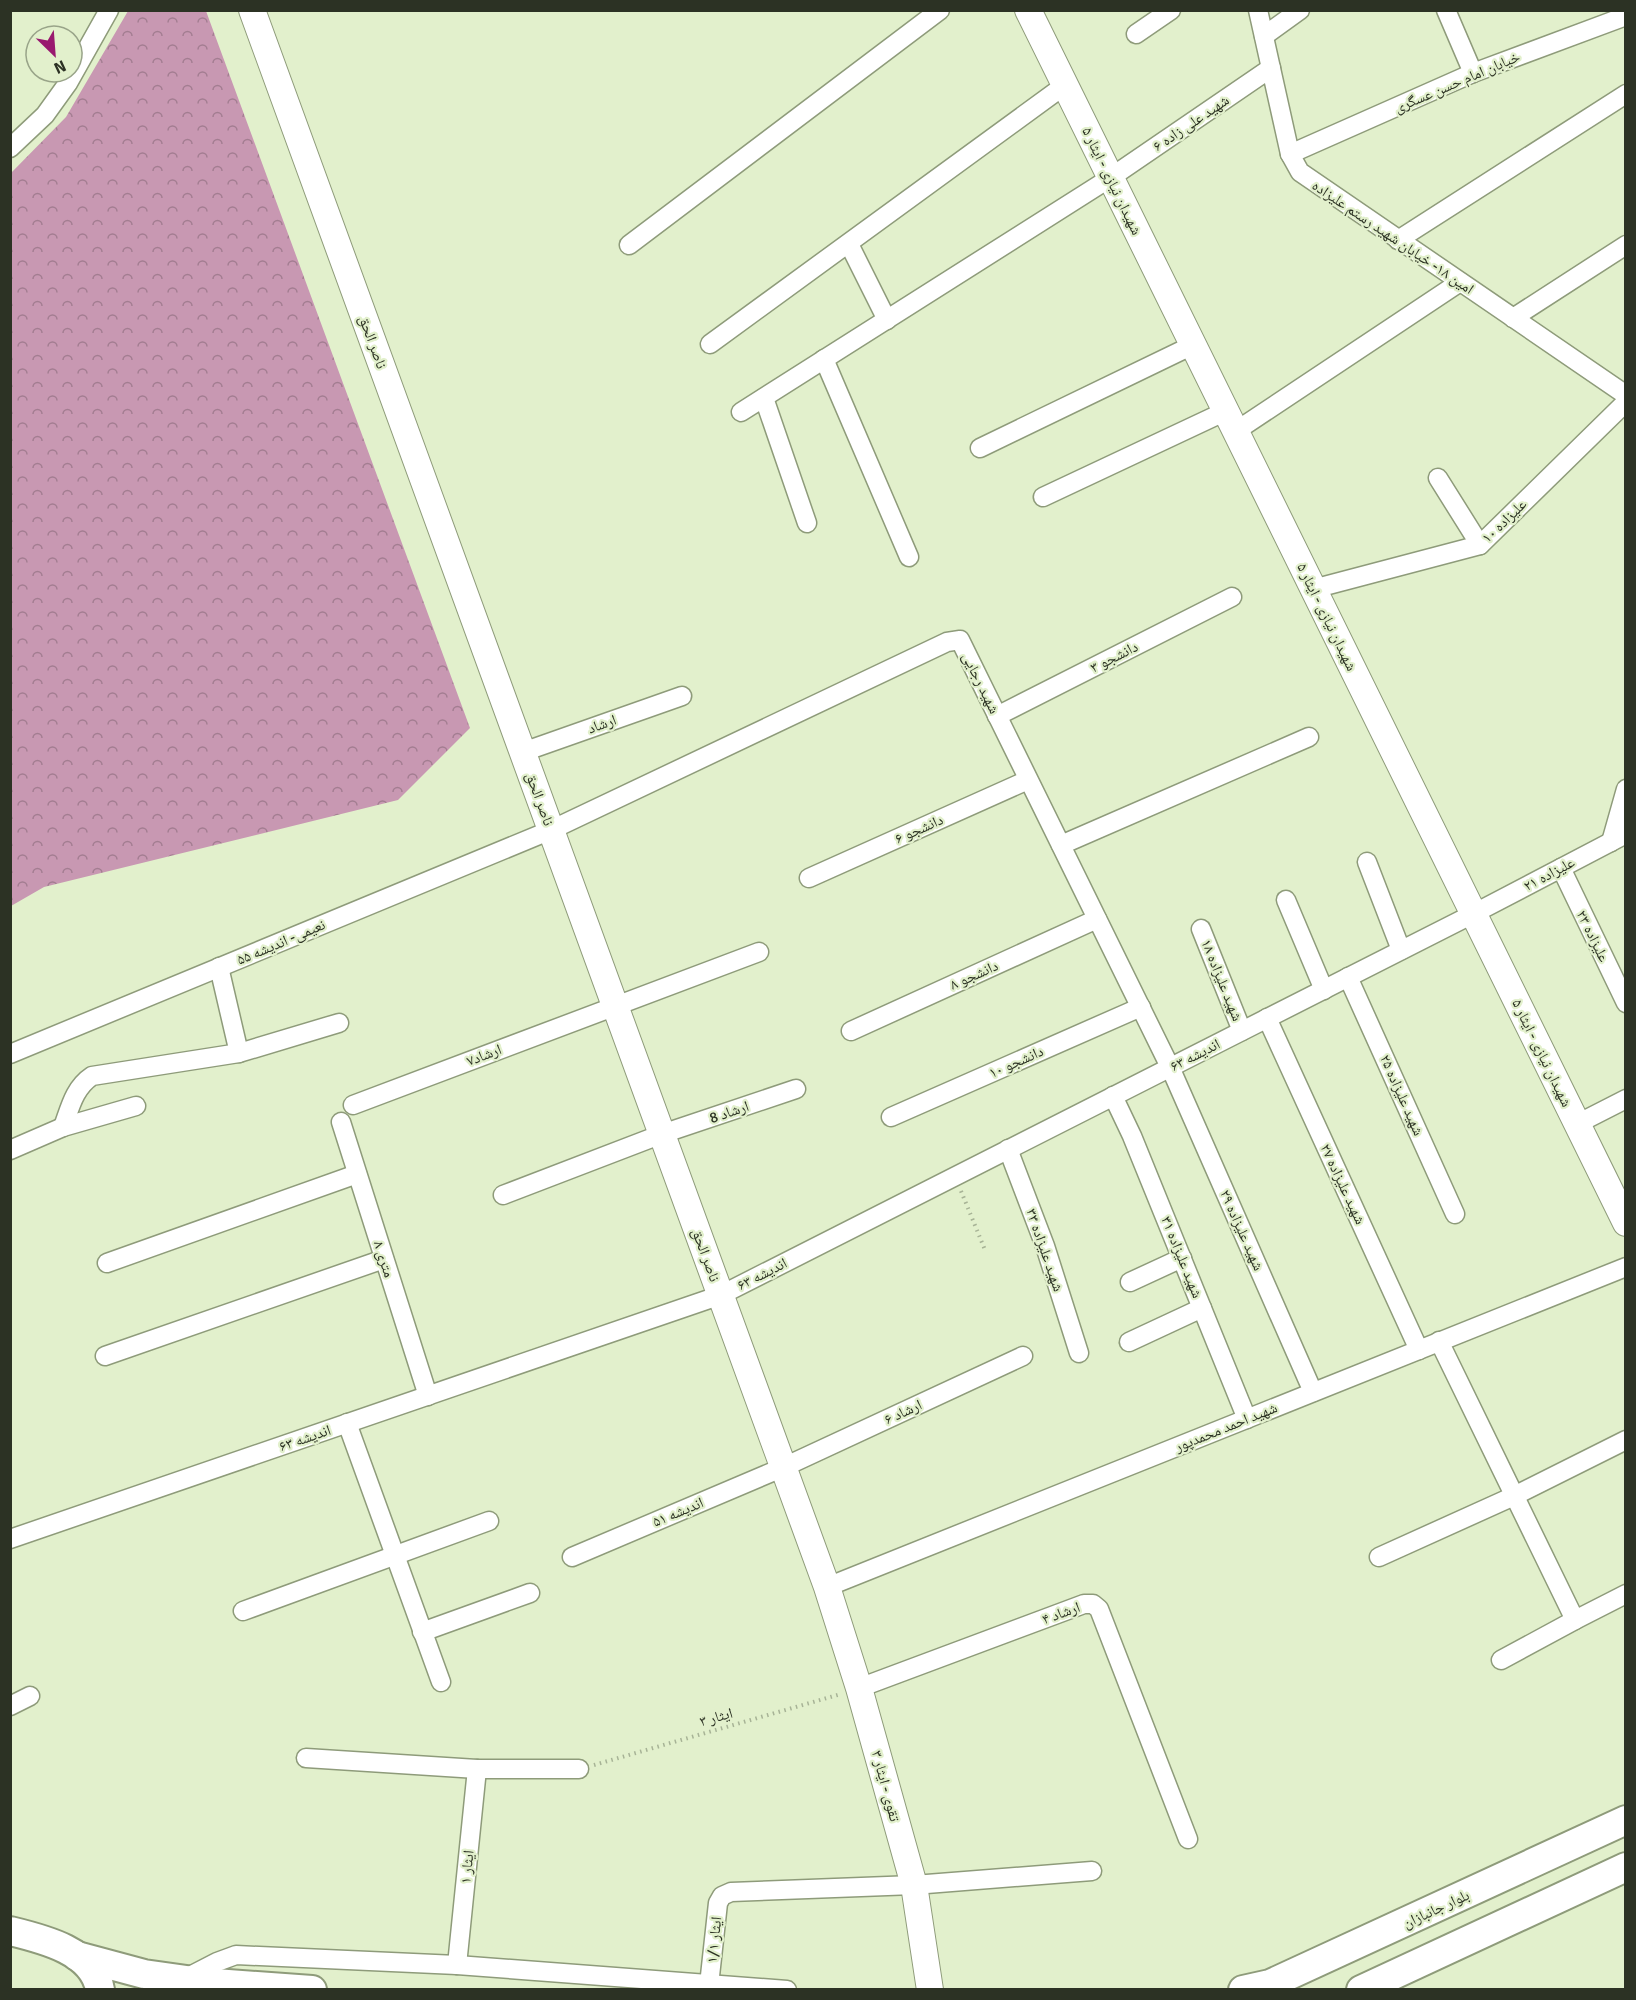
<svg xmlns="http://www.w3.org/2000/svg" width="1636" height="2000" font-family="Signika,'Noto Naskh Arabic',sans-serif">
<defs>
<pattern id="forest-crowns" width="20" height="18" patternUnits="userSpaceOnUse" patternTransform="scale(1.5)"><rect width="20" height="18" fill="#c898b2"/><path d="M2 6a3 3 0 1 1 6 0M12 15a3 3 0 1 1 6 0" fill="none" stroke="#a37d91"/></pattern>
</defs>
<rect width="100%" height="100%" fill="#e2f0cc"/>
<!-- forest -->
<path fill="url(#forest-crowns)" d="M128 11H206L470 728 398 800 44 887 11 906V173L66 117Z"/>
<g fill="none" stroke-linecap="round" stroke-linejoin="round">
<defs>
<g id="street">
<path d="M1258 10 1290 154 1300 172 1626 395"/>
<path d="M1446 10 1473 73"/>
<path d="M1136 34 1171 10"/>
<path d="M1264 36 1300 10"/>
<path d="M10 148 45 115 68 83 109 10"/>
<path d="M1290 154 1473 73 1626 16"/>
<path d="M1398 240 1626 94"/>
<path d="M849 244 887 320"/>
<path d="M629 245 940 10"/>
<path d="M1513 318 1626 245"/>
<path d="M710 344 1065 85"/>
<path d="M824 359 909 557"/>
<path d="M764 398 807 523"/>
<path d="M741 412 1110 178 1271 68"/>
<path d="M1236 431 1460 282"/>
<path d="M980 448 1193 345"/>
<path d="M1438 478 1480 545"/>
<path d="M1043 497 1226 411"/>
<path d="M1313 589 1480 545 1626 402"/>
<path d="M997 716 1232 597"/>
<path d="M523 752 682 696"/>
<path d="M1611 842 1626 789"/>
<path d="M1061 845 1309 737"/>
<path d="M1367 862 1401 950"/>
<path d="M1561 868 1626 1003"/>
<path d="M809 878 1028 780"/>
<path d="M1286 900 1324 990"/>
<path d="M1201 929 1242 1031"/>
<path d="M219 967 239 1053"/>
<path d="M1348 977 1455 1214"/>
<path d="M1267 1018 1419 1350"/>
<path d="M851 1031 1097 919"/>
<path d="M10 1054 551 830 947 642 960 640 1170 1067 1313 1392"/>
<path d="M1113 1096 1132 1136 1247 1419"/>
<path d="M353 1105 759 952"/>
<path d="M891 1117 1141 1007"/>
<path d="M341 1122 428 1396"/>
<path d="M1577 1124 1626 1099"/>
<path d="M63 1127C70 1108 74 1088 92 1076L239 1053 339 1023"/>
<path d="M1008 1149 1045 1246 1079 1353"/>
<path d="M10 1150 63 1127 136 1106"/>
<path d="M503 1195 662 1134 796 1089"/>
<path d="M107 1263 357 1174"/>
<path d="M1130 1282 1182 1258"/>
<path d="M1439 1341 1575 1620 1501 1660"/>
<path d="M1129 1342 1202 1308"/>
<path d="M105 1356 384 1259"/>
<path d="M347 1423 441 1682"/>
<path d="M10 1539 721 1295 1473 914 1626 834"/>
<path d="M572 1557 784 1467 1023 1356"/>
<path d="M1379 1557 1514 1496 1626 1440"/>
<path d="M827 1587 1626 1267"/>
<path d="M243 1611 489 1521"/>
<path d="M1575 1620 1626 1594"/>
<path d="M422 1632 530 1593"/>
<path d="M859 1688 1084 1604H1093L1099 1609 1188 1839"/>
<path d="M10 1706 30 1696"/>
<path d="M306 1758 477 1769H579"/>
<path d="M457 1965 477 1769"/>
<path d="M184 1979 217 1962 236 1955 457 1965 787 1990"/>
<path d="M709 1985 718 1903 722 1896 731 1892 914 1885 1092 1871"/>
</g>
<g id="secondary">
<path d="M252 10 827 1587 859 1688 914 1885 930 1990"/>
<path d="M1028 10 1626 1223"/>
</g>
<g id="primary">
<path d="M10 1931C43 1939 94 1951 100 1990"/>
<path d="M77 1956 144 1974 201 1982 312 1990"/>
<path d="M1243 1990 1270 1984 1626 1820"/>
<path d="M1361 1990 1626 1867"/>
</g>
</defs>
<!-- street casing -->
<use href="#street" stroke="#8e9b7a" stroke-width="21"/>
<!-- secondary casing -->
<use href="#secondary" stroke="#8e9b7a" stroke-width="28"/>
<!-- primary casing -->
<use href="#primary" stroke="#8e9b7a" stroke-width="32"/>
<!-- path -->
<g stroke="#a7b396" stroke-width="4" stroke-dasharray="1.5 4.5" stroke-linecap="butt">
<path d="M961 1191 985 1250"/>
<path d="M594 1765 841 1694"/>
</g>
<!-- street -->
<use href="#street" stroke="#fff" stroke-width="18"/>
<!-- secondary -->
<use href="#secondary" stroke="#fff" stroke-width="26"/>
<!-- primary -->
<use href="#primary" stroke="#fff" stroke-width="28"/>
</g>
<g text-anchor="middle" stroke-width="4.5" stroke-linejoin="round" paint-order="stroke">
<!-- street labels -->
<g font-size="15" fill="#2c3224" stroke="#e2f0cc">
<text transform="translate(1457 82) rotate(-23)" y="5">خیابان امام حسن عسگری</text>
<text transform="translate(1191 123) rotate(-34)" y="5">شهید علی زاده ۶</text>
<text transform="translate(1112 181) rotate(64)" y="5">شهیدان نیازی - ایثار ۵</text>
<text transform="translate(1393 237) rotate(34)" y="5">امین ۱۸- خيابان شهيد رستم عليزاده</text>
<text transform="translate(373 342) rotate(70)" y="5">ناصر الحق</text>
<text transform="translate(1504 521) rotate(-44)" y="5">علیزاده ۱۰</text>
<text transform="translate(1327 617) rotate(64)" y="5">شهیدان نیازی - ایثار ۵</text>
<text transform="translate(1114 657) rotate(-27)" y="5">دانشجو ۳</text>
<text transform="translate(981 683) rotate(64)" y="5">شهید رجایی</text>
<text transform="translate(602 724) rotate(-20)" y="5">ارشاد</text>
<text transform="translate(540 799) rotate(70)" y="5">ناصر الحق</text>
<text transform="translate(919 829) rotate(-24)" y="5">دانشجو ۶</text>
<text transform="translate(1549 874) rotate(-28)" y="5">علیزاده ۲۱</text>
<text transform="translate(1593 936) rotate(64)" y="5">علیزاده ۲۳</text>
<text transform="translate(281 942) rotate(-23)" y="5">نعیمی- اندیشه ۵۵</text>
<text transform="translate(974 975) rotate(-24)" y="5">دانشجو ۸</text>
<text transform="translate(1222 980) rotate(68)" y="5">شهید علیزاده ۱۸</text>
<text transform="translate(1542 1053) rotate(64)" y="5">شهیدان نیازی - ایثار ۵</text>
<text transform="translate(484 1055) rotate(-21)" y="5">ارشاد۷</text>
<text transform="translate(1195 1055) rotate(-27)" y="5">اندیشه ۶۳</text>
<text transform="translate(1016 1062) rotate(-24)" y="5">دانشجو ۱۰</text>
<text transform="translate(1402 1095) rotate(66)" y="5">شهید علیزاده ۲۵</text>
<text transform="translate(729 1112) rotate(-19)" y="5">ارشاد 8</text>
<text transform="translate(1343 1184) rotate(65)" y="5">شهید علیزاده ۲۷</text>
<text transform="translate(1242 1230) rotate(66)" y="5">شهید علیزاده ۲۹</text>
<text transform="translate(1045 1250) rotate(71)" y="5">شهید علیزاده ۳۳</text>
<text transform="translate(706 1255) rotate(70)" y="5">ناصر الحق</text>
<text transform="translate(1182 1257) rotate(68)" y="5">شهید علیزاده ۳۱</text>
<text transform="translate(384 1259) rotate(72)" y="5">۸ متری</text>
<text transform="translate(762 1274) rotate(-27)" y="5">اندیشه ۶۳</text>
<text transform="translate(903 1412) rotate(-25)" y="5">ارشاد ۶</text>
<text transform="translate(1226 1427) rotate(-22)" y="5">شهید احمد محمدپور</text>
<text transform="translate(305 1438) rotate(-19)" y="5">اندیشه ۶۳</text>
<text transform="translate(678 1512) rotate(-23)" y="5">اندیشه ۵۱</text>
<text transform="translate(1061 1613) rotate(-20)" y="5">ارشاد ۴</text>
<text transform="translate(716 1717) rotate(-16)" y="5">ایثار ۳</text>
<text transform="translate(886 1786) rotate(75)" y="5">تقوی - ایثار ۳</text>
<text transform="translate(467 1867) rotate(-84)" y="5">ایثار ۱</text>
<text transform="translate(1436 1909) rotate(-25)" y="5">بلوار جانبازان</text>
<text transform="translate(714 1940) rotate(-84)" y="5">ایثار ۱/۱</text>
</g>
</g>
<!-- border -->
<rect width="1636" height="2000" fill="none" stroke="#2c3224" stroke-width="24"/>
<!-- north arrow -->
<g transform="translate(54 54) rotate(155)"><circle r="28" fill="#e2f0cc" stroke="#99a489" stroke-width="1.5"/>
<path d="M0-4.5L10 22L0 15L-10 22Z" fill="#99196f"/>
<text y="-9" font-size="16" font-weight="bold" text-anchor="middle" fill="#2c3224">N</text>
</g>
</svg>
